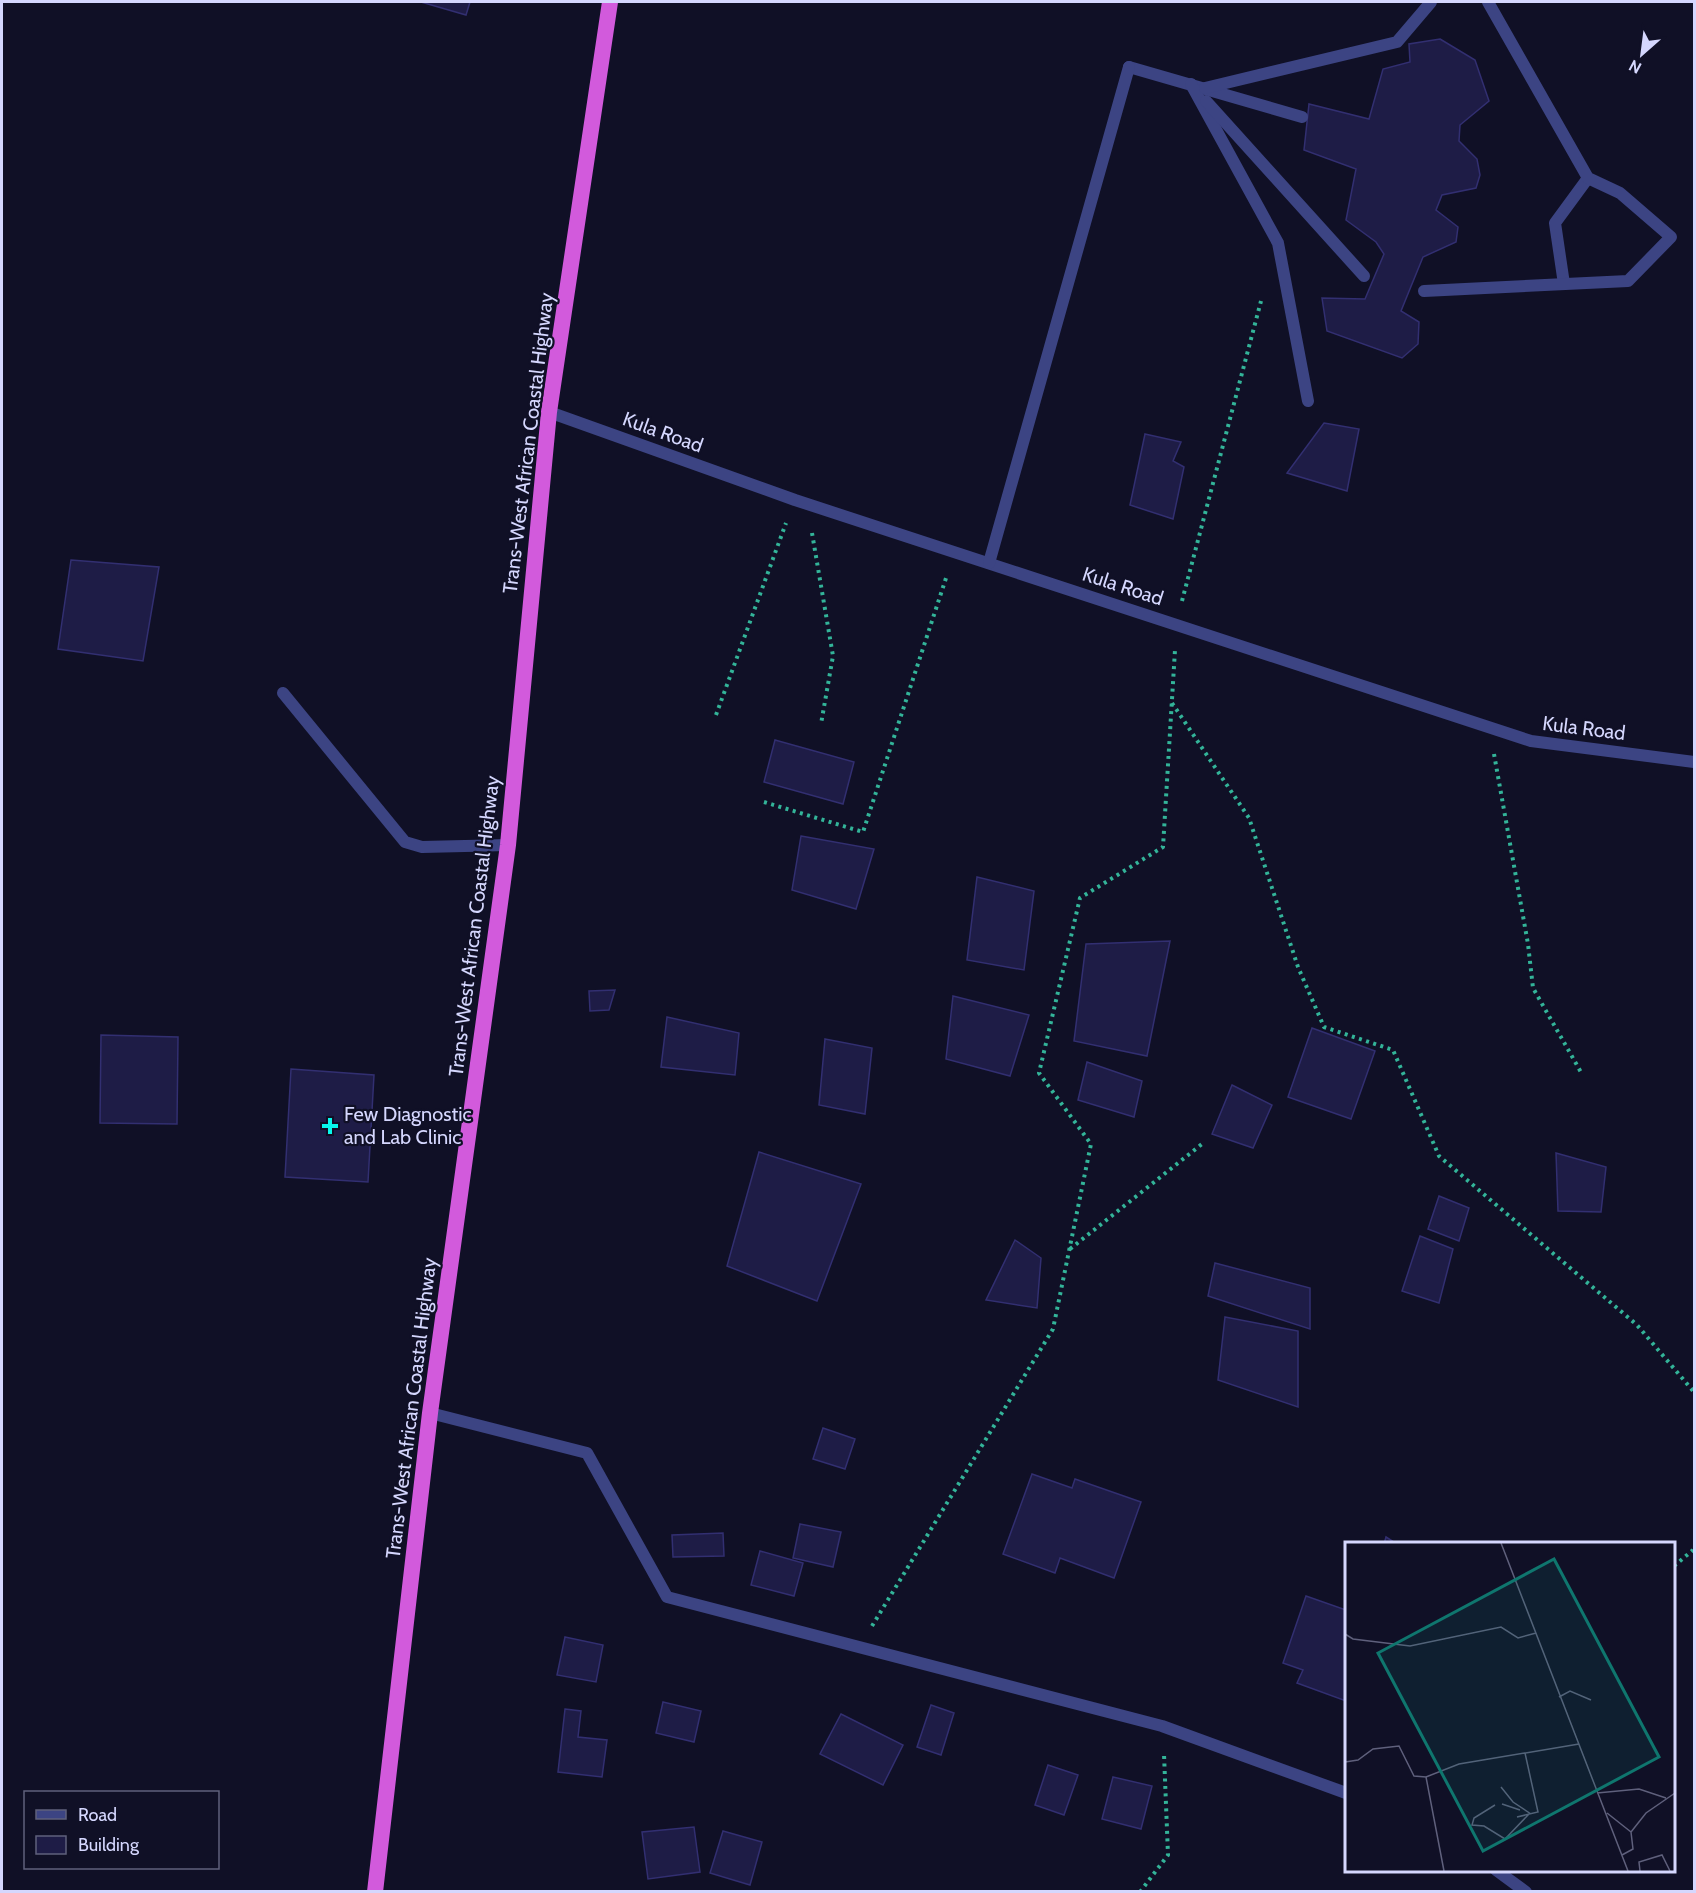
<svg xmlns="http://www.w3.org/2000/svg" width="1696" height="1893" font-family="Cabin,sans-serif">
<rect width="100%" height="100%" fill="#101026"/>
<!-- building -->
<g fill="#1e1c46" stroke="#322f71" stroke-width="1.5">
<path d="M421 2H470L466 15Z"/>
<path d="M1440 39 1475 60 1489 101 1460 125 1459 141 1477 159 1480 175 1476 188 1442 195 1436 210 1458 227 1456 242 1423 257 1401 311 1419 322 1418 344 1402 358 1327 331 1322 298 1365 299 1384 254 1376 242 1346 220 1356 169 1304 150 1309 104 1369 119 1383 69 1410 62 1409 44Z"/>
<path d="M1324 423 1359 429 1347 491 1287 473Z"/>
<path d="M1145 434 1181 442 1173 461 1184 467 1173 519 1130 505Z"/>
<path d="M71 560 159 567 143 661 58 649Z"/>
<path d="M775 740 854 762 843 804 764 782Z"/>
<path d="M801 836 874 849 856 909 792 890Z"/>
<path d="M977 877 1034 891 1024 970 967 960Z"/>
<path d="M1170 941 1147 1056 1074 1041 1086 944Z"/>
<path d="M615 990 609 1010 590 1011 589 991Z"/>
<path d="M953 996 1029 1015 1010 1076 946 1059Z"/>
<path d="M667 1017 739 1033 735 1075 661 1067Z"/>
<path d="M1312 1028 1375 1051 1351 1119 1288 1097Z"/>
<path d="M101 1035 178 1037 177 1124 100 1123Z"/>
<path d="M825 1039 872 1048 865 1114 819 1105Z"/>
<path d="M1087 1062 1142 1081 1134 1117 1078 1100Z"/>
<path d="M291 1069 374 1075 368 1182 285 1177Z"/>
<path d="M1232 1085 1272 1105 1253 1148 1212 1134Z"/>
<path d="M759 1152 861 1184 817 1301 727 1266Z"/>
<path d="M1556 1153 1606 1167 1601 1212 1558 1211Z"/>
<path d="M1439 1196 1469 1208 1459 1241 1428 1229Z"/>
<path d="M1420 1236 1453 1249 1439 1303 1402 1291Z"/>
<path d="M1015 1240 1041 1258 1037 1308 986 1300Z"/>
<path d="M1215 1263 1310 1288V1329L1208 1296Z"/>
<path d="M1225 1317 1298 1331V1407L1218 1380Z"/>
<path d="M823 1428 855 1439 845 1469 813 1459Z"/>
<path d="M1032 1474 1072 1488 1075 1479 1141 1502 1114 1578 1060 1558 1055 1573 1003 1554Z"/>
<path d="M800 1524 841 1532 833 1567 793 1558Z"/>
<path d="M723 1533 724 1556 673 1557 672 1535Z"/>
<path d="M1386 1537 1397 1544H1384Z"/>
<path d="M760 1551 803 1563 794 1596 751 1585Z"/>
<path d="M1306 1596 1346 1610V1701L1297 1683 1303 1670 1283 1663Z"/>
<path d="M565 1637 603 1645 596 1682 557 1675Z"/>
<path d="M663 1702 701 1711 694 1742 656 1733Z"/>
<path d="M931 1705 954 1713 941 1755 917 1747Z"/>
<path d="M565 1709 581 1711 578 1737 607 1740 602 1777 558 1772Z"/>
<path d="M841 1714 903 1745 883 1785 820 1754Z"/>
<path d="M1048 1765 1078 1775 1064 1815 1035 1805Z"/>
<path d="M1113 1777 1152 1786 1141 1829 1102 1819Z"/>
<path d="M694 1827 700 1872 648 1879 642 1832Z"/>
<path d="M723 1831 762 1842 750 1885 710 1873Z"/>
</g>
<g fill="none" stroke-linecap="round" stroke-linejoin="round">
<!-- path -->
<g stroke="#33b499" stroke-width="4" stroke-dasharray="3 4.5" stroke-linecap="butt">
<path d="M812 533 833 656 821 724"/>
<path d="M1182 601 1261 301"/>
<path d="M1172 703 1249 818 1298 967 1324 1027 1393 1050 1439 1156 1637 1325 1694 1392"/>
<path d="M716 715 786 523"/>
<path d="M1494 754 1528 944 1533 988 1582 1074"/>
<path d="M764 802 863 832 947 575"/>
<path d="M1070 1249 1202 1144"/>
<path d="M1674 1566 1693 1550 1694 1545"/>
<path d="M872 1626 1053 1329 1091 1144 1039 1073 1080 898 1163 847 1175 650"/>
<path d="M1140 1892 1168 1855 1164 1754"/>
</g>
<!-- service -->
<g stroke="#3c4483" stroke-width="12">
<path d="M1129 67 1302 117"/>
<path d="M1191 84 1278 243 1308 401"/>
<path d="M1205 88 1397 42 1431 2"/>
<path d="M1206 101 1364 276"/>
<path d="M1564 284 1555 223 1588 178"/>
<path d="M1424 291 1628 281 1671 237 1620 193 1588 178 1488 2"/>
</g>
<!-- minor -->
<g stroke="#3c4483" stroke-width="12">
<path d="M549 412 795 500 1531 741 1694 762"/>
<path d="M989 563 1129 67"/>
<path d="M283 693 405 842 422 847 508 845"/>
<path d="M430 1413 587 1453 667 1597 1162 1726 1346 1793"/>
<path d="M1496 1870 1526 1892"/>
</g>
<!-- trunk -->
<path stroke="#d25adc" stroke-width="16" d="M375 1892 430 1413 508 845 549 412 610 2"/>
</g>
<!-- markers -->
<path fill="#08f8eb" stroke="#101026" stroke-width="2" d="M327 1117h6v6h6v6h-6v6h-6v-6h-6v-6h6z"/>
<g text-anchor="middle" stroke-width="4.5" stroke-linejoin="round" paint-order="stroke">
<!-- street labels -->
<g font-size="20" fill="#d5d7fe" stroke="#101026">
<text transform="translate(663 432) rotate(20)" y="7">Kula Road</text>
<text transform="translate(528 443) rotate(-83)" y="7">Trans-West African Coastal Highway</text>
<text transform="translate(1123 586) rotate(18)" y="7">Kula Road</text>
<text transform="translate(1584 728) rotate(7)" y="7">Kula Road</text>
<text transform="translate(474 926) rotate(-83)" y="7">Trans-West African Coastal Highway</text>
<text transform="translate(411 1408) rotate(-83)" y="7">Trans-West African Coastal Highway</text>
</g>
<!-- poi labels -->
<g font-size="20" fill="#d5d7fe" stroke="#101026" text-anchor="start">
<text x="344" y="1121">Few Diagnostic<tspan x="344" dy="23">and Lab Clinic</tspan></text>
</g>
</g>
<!-- overview -->
<g transform="translate(1345 1542)">
<rect width="330" height="330" fill="#101026"/>
<path fill="none" stroke="#5f607c" stroke-width="1.5" d="M156 1 283 329M0 92 8 97 65 104 156 85 173 96 191 91M214 155 225 149 246 158M0 220 13 218 28 207 54 204 69 234 81 235 114 222 234 202M81 235 99 329M156 245 168 260 186 272M252 251 294 247 321 256M157 262 175 268M150 263 129 276 127 283 139 284 160 297 184 272M262 271 286 290M172 275 193 270 180 211M277 313 288 307 286 290 301 271 330 251M295 329 294 320 317 313 325 329"/>
<path fill="#0f766e" fill-opacity="0.15" stroke="#0f766e" stroke-width="3" d="M209 17 314 215 138 309 33 111Z"/>
<rect width="330" height="330" fill="none" stroke="#d5d7fe" stroke-width="3"/>
</g>
<!-- border -->
<rect width="1696" height="1893" fill="none" stroke="#d5d7fe" stroke-width="6"/>
<!-- legend -->
<rect x="24" y="1791" width="195" height="78" fill="#101026" stroke="#5f607c" stroke-width="1.5"/>
<rect x="36" y="1810" width="30" height="9" fill="#3c4483" stroke="#5f607c" stroke-width="1.5"/>
<text x="78" y="1821" font-size="18" fill="#d5d7fe">Road</text>
<rect x="36" y="1836" width="30" height="18" fill="#1e1c46" stroke="#5f607c" stroke-width="1.5"/>
<text x="78" y="1851" font-size="18" fill="#d5d7fe">Building</text>
<!-- north arrow -->
<g transform="translate(1642 54) rotate(208)" stroke="#101026" stroke-width="4.5" paint-order="stroke">
<path d="M0-4.5L10 22L0 15L-10 22Z" fill="#d5d7fe"/>
<text y="-9" font-size="16" font-weight="bold" text-anchor="middle" fill="#d5d7fe">N</text>
</g>
</svg>
